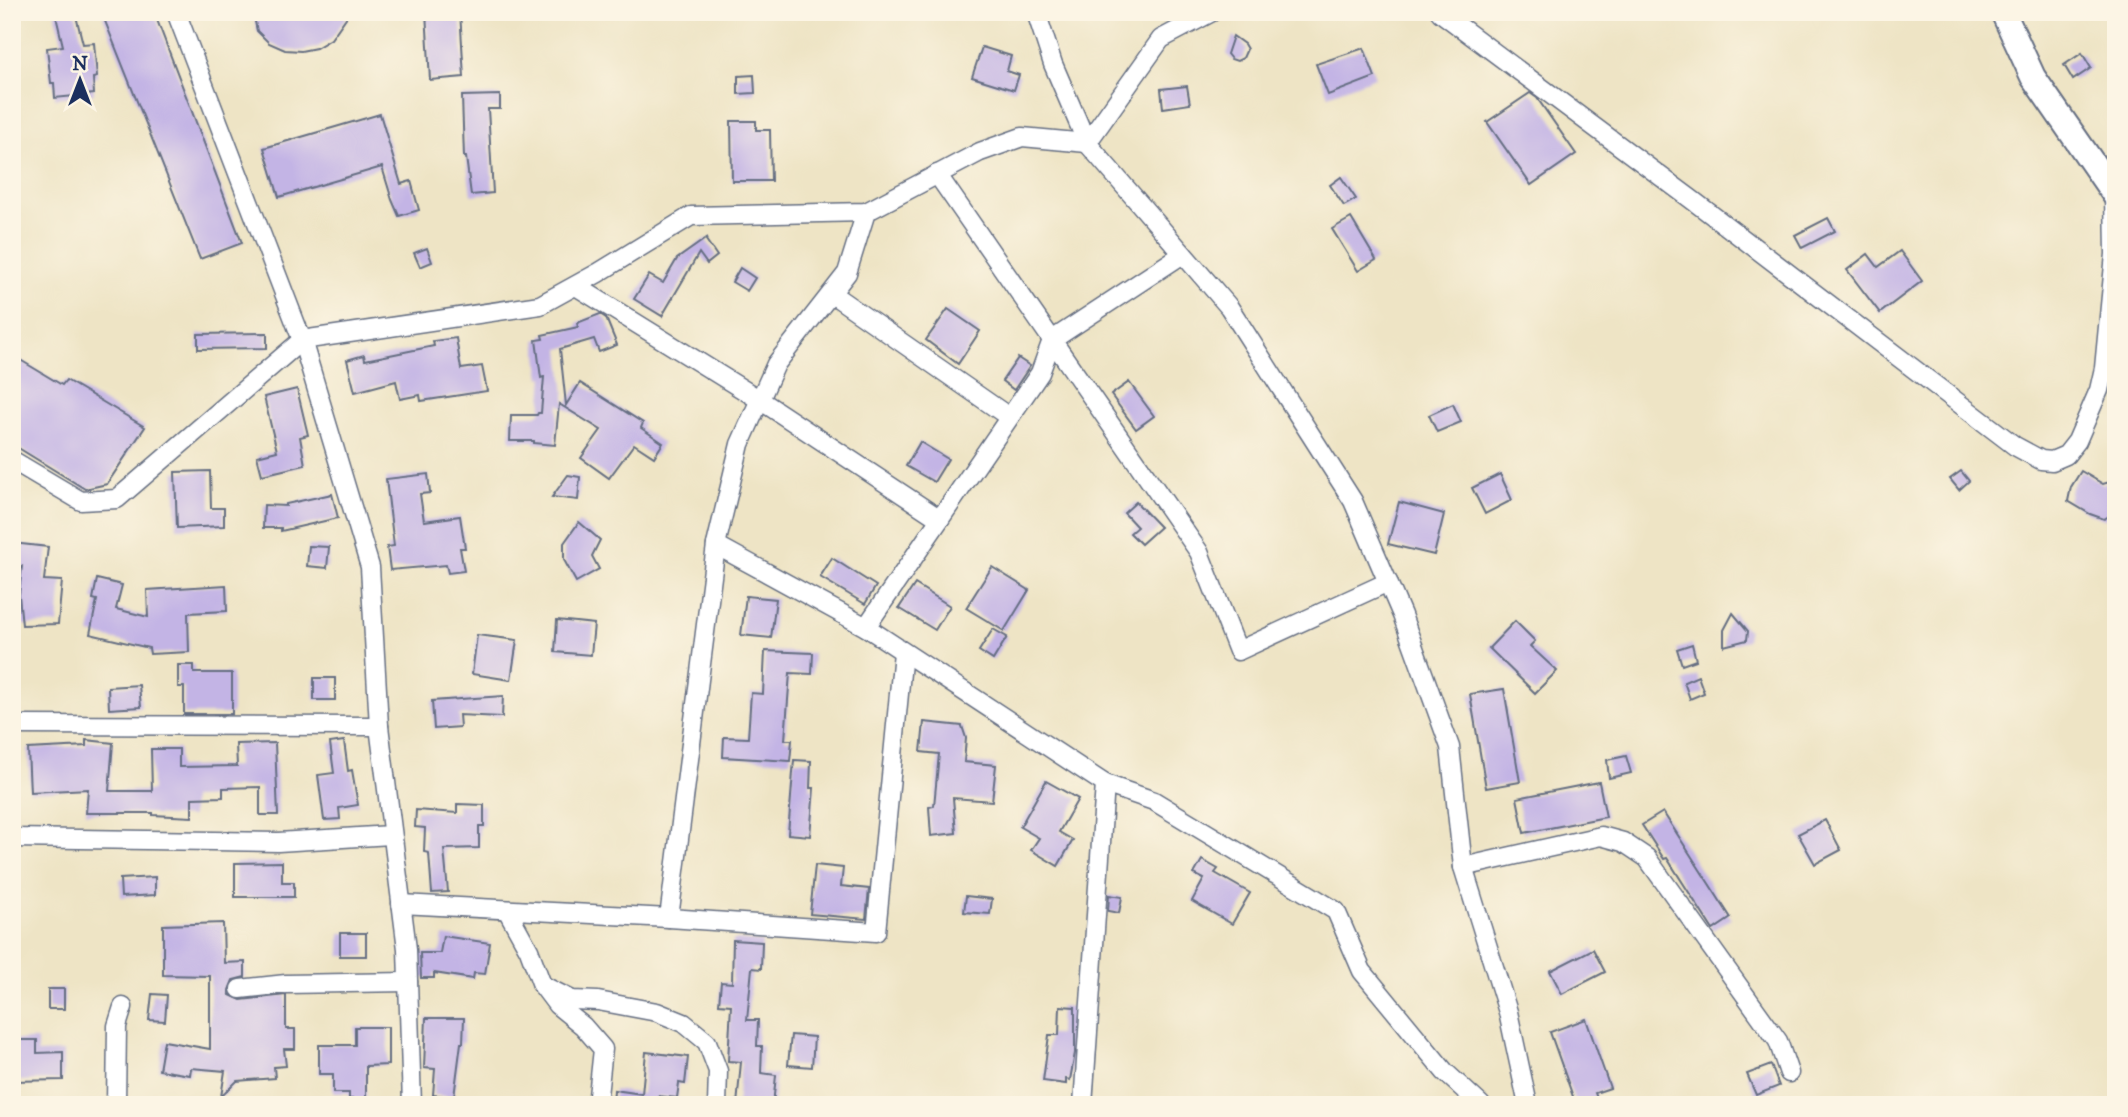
<svg xmlns="http://www.w3.org/2000/svg" width="2128" height="1117" font-family="'IM FELL DW Pica',serif">
<rect width="100%" height="100%" fill="#fcf5e5"/>
<filter id="ink" filterUnits="userSpaceOnUse"><feTurbulence type="fractalNoise" baseFrequency=".0143" numOctaves="2"/><feDisplacementMap in="SourceGraphic" scale="14" xChannelSelector="R" yChannelSelector="G"/><feConvolveMatrix kernelMatrix="1 2 1 2 8 2 1 2 1" color-interpolation-filters="sRGB"/></filter>
<filter id="wash" filterUnits="userSpaceOnUse"><feTurbulence type="fractalNoise" baseFrequency=".00686" numOctaves="4" result="noise"/><feDisplacementMap in="SourceGraphic" scale="28" xChannelSelector="R" yChannelSelector="G"/><feGaussianBlur stdDeviation="1.57" result="paint"/><feColorMatrix in="noise" values="0 0 0 0 0 0 0 0 0 0 0 0 0 0 0 0 0 1.4 0 .05"/><feComposite in="paint" operator="in"/></filter>
<g filter="url(#wash)">
<rect width="100%" height="100%" fill="#eee4c5"/>
<g id="blocks">
<!-- building -->
<g fill="#c3b4e5">
<path d="M55 12H75L83 44 94 43 97 77 93 78 94 94 55 98 54 83H51L47 48 63 46Z"/>
<path d="M112 12H154L242 243 200 259 103 16Z"/>
<path d="M253 12H350L331 39 316 48 301 51 285 50 269 43 257 31Z"/>
<path d="M426 12H460L464 77 430 80Z"/>
<path d="M1233 36 1244 44 1247 49 1243 58 1237 61 1231 59 1227 54Z"/>
<path d="M982 47 1011 56 1007 71 1019 75 1014 90 972 77Z"/>
<path d="M1364 48 1375 77 1328 95 1316 64Z"/>
<path d="M2082 53 2091 68 2073 80 2064 65Z"/>
<path d="M754 75 755 93 738 94V76Z"/>
<path d="M1187 86 1190 104 1163 108 1161 89Z"/>
<path d="M1530 93 1537 98 1576 154 1531 185 1487 122Z"/>
<path d="M500 95V109H488L493 193 471 195 466 157H464L462 96Z"/>
<path d="M380 114 401 184 411 181 419 210 399 216 392 200 382 167 279 197 264 148Z"/>
<path d="M731 121H756V130H770L771 181H732Z"/>
<path d="M1341 177 1356 199 1344 206 1330 185Z"/>
<path d="M1351 218 1376 260 1358 271 1332 229Z"/>
<path d="M1828 218 1835 231 1802 248 1795 235Z"/>
<path d="M708 237 706 240 717 256 707 264 699 253 662 316 634 299 649 275 663 283 677 259Z"/>
<path d="M427 248 432 262 420 267 414 253Z"/>
<path d="M1900 251 1922 281 1880 313 1847 270 1868 254 1878 267Z"/>
<path d="M740 268 755 278 747 291 732 282Z"/>
<path d="M948 309 980 331 958 364 926 340Z"/>
<path d="M600 314 606 318 617 345 599 352 594 339 560 349 566 405 580 383 643 423 641 428 663 443 654 457 634 444 609 478 581 458 601 430 559 404 555 445 534 443V441H510L511 415H537L538 413H541L544 377 541 378 536 340 543 339 542 335 578 327 577 323Z"/>
<path d="M267 333V348L198 349V334Z"/>
<path d="M456 338 461 369 482 366 487 391 421 401 420 395 400 399 396 381 355 392 347 360 364 355 365 360 434 346 433 341Z"/>
<path d="M12 355 62 385 66 380 145 427 107 484 85 489 12 444Z"/>
<path d="M1018 358 1030 366 1014 390 1002 381Z"/>
<path d="M1129 382 1154 416 1136 429 1111 395Z"/>
<path d="M297 389 308 435 300 437 305 465 262 475 257 456 277 451 264 397Z"/>
<path d="M1453 404 1461 422 1437 432 1429 415Z"/>
<path d="M920 442 948 459 934 482 906 466Z"/>
<path d="M210 471 211 508H224V526L177 528 175 472Z"/>
<path d="M1961 471 1969 481 1959 490 1950 479Z"/>
<path d="M2081 471 2103 484 2116 480V512L2104 519 2090 514 2068 501 2071 487Z"/>
<path d="M428 474 430 493 420 494 424 521 460 516 465 548H460L464 571 448 573 446 565 390 570 387 547 394 546 386 479Z"/>
<path d="M1500 474 1512 500 1485 514 1472 488Z"/>
<path d="M568 475 580 477 578 500 552 497Z"/>
<path d="M332 494 338 518 281 531V528H263L264 505 286 506V504Z"/>
<path d="M1136 502 1160 527 1141 544 1130 533 1137 527 1124 513Z"/>
<path d="M1399 502 1444 514 1434 555 1388 544Z"/>
<path d="M579 522 600 540 592 556 599 569 576 582 564 560V543Z"/>
<path d="M12 543 48 547 44 580 62 581 58 624 22 625 19 595 22 566 12 564Z"/>
<path d="M309 546 329 547 327 568 307 566Z"/>
<path d="M832 558 876 586 865 604 820 577Z"/>
<path d="M992 567 1029 590 1004 631 966 608Z"/>
<path d="M97 579 122 585 116 609 148 617 147 590 226 585 227 611 188 613 189 652 150 654 149 648 90 634 97 600 93 599Z"/>
<path d="M915 584 950 606 935 630 899 608Z"/>
<path d="M746 596 776 599 771 638 741 635Z"/>
<path d="M1733 613 1748 631 1747 640 1724 646V630Z"/>
<path d="M557 620 594 624 591 655 555 652Z"/>
<path d="M1515 621 1535 641 1530 646 1557 671 1535 693 1489 648Z"/>
<path d="M993 629 1007 637 993 660 979 651Z"/>
<path d="M477 635 517 640 511 680 472 674Z"/>
<path d="M1692 644 1696 660 1682 665 1677 649Z"/>
<path d="M765 651 813 653 812 674 790 673 785 740H792L790 761 723 757 724 737 748 738 751 693 763 694Z"/>
<path d="M178 665H194V673H232V714H184V687H178Z"/>
<path d="M1698 676 1704 693 1690 699 1684 682Z"/>
<rect x="314" y="678" width="21" height="22"/>
<path d="M139 685 141 707 109 709 108 687Z"/>
<path d="M1504 689 1520 782 1486 788 1470 694Z"/>
<path d="M503 696 502 717 459 715 460 727 434 729 432 701Z"/>
<path d="M924 722 962 726 966 738 964 762 996 765 992 801 953 798 956 833 931 836 929 807 934 806 939 754 921 752Z"/>
<path d="M86 740 113 743 109 791H152L151 749H179V767L237 766 236 744 275 743 278 815H260V787L223 788V797L192 798V817L153 815V813H86L88 789 30 792 28 749 86 746Z"/>
<path d="M344 741 348 771 352 770 358 805 339 808 340 819 324 820 318 775 334 773 330 743Z"/>
<path d="M1626 756 1631 773 1609 778 1607 760Z"/>
<path d="M794 760 811 761 810 788H814L810 836 788 834Z"/>
<path d="M1046 781 1078 799 1059 832 1073 840 1058 866 1031 850 1039 838 1020 827Z"/>
<path d="M1599 782 1606 817 1524 833 1517 798Z"/>
<path d="M457 804 484 805V826H479V848L444 849 448 892 432 893 429 853 424 852 425 828 415 827 416 810 457 813Z"/>
<path d="M1663 812 1731 918 1713 930 1667 858 1664 859 1642 825Z"/>
<path d="M1825 820 1841 850 1815 864 1798 834Z"/>
<path d="M1202 860 1218 869 1215 873 1250 893 1232 924 1192 901 1204 879 1194 874Z"/>
<path d="M282 862V882H294V897H235V863Z"/>
<path d="M815 865 843 868 841 886 869 889 866 919 810 914Z"/>
<path d="M155 877V895L121 897 120 879Z"/>
<path d="M1109 895 1122 897 1119 913 1108 911Z"/>
<path d="M966 896 992 899 990 914 964 912Z"/>
<path d="M223 923 224 963 245 962V977L233 980 229 990 230 995 241 1000 286 995V1029H295V1049H284L286 1066 274 1067 275 1078 237 1081 221 1097 225 1071 191 1068 190 1075 159 1070 164 1041 210 1049V976L163 975V925Z"/>
<rect x="340" y="933" width="26" height="23"/>
<path d="M443 936 490 943 485 974 474 973 473 979 434 973V978H421L420 953H440Z"/>
<path d="M733 940 762 942 761 969 752 968 747 1020H758L757 1046H762L761 1073 776 1075 773 1105H737L741 1062 728 1061 731 1005 719 1004 721 982 732 983Z"/>
<path d="M1593 949 1605 972 1562 994 1550 971Z"/>
<rect x="48" y="989" width="16" height="20"/>
<path d="M152 994 167 995 165 1021 149 1020Z"/>
<path d="M1060 1006 1075 1007V1053L1070 1080 1066 1079V1084L1043 1081 1049 1035H1059Z"/>
<path d="M426 1018H464L463 1043H461L454 1097 433 1095 435 1069 424 1068Z"/>
<path d="M1586 1019 1610 1088 1595 1093 1598 1101 1588 1105H1576L1550 1032Z"/>
<path d="M355 1027H388V1065L366 1066V1099H349V1093H333V1074H319V1045H355Z"/>
<path d="M791 1035 814 1037 812 1067 788 1065Z"/>
<path d="M12 1040H37V1053L63 1052V1080L12 1081Z"/>
<path d="M646 1052 688 1057 685 1084 679 1083 677 1098 658 1096 657 1105H613L614 1090 642 1094Z"/>
<path d="M1771 1065 1779 1086 1756 1095 1747 1074Z"/>
</g>
</g>
</g>
<g filter="url(#ink)">
<use href="#blocks" fill-opacity="0" stroke="#656e82" stroke-width="2"/>
<g fill="none" stroke-linecap="round" stroke-linejoin="round">
<defs>
<g id="street">
<path d="M176 12 302 340 370 567 379 726"/>
<path d="M1036 12 1053 64 1087 143 1229 307 1353 501 1402 615 1450 747 1463 867 1508 1012 1528 1105"/>
<path d="M1440 12 1691 199 2015 446 2041 460 2052 461 2066 455 2077 441 2099 390 2104 368 2115 254 2114 193"/>
<path d="M937 174 1199 552 1238 651 1388 582"/>
<path d="M576 286 760 400 940 519"/>
<path d="M832 294 1009 417"/>
<path d="M12 460 81 501 117 499 302 340 540 305 598 273 691 216 866 212 980 152 1022 137 1087 143 1161 39 1212 12"/>
<path d="M716 545 866 627"/>
<path d="M12 725 379 726 407 949 412 1105"/>
<path d="M1105 784 1154 801 1336 911 1362 971 1445 1072 1481 1105"/>
<path d="M12 838 278 842 391 835"/>
<path d="M1463 867 1601 836 1623 842 1647 858 1778 1041 1789 1073"/>
<path d="M401 904 669 918 716 545 740 444 776 364 847 273 866 212"/>
<path d="M507 910 529 950 542 985 557 1005 583 1026 603 1049 597 1105"/>
<path d="M669 918 876 932 903 652"/>
<path d="M542 985 572 1000 598 1001 657 1012 684 1023 707 1042 718 1071 717 1105"/>
<path d="M240 989 286 984 408 982"/>
<path d="M116 1105 117 1026 123 1007"/>
<path d="M1083 1105 1105 784 866 627 1040 373 1052 340 1183 254"/>
</g>
<path id="secondary" d="M2003 12 2033 77 2116 197"/>
</defs>
<!-- street casing -->
<use href="#street" stroke="#656e82" stroke-width="21"/>
<!-- secondary casing -->
<use href="#secondary" stroke="#656e82" stroke-width="28"/>
<!-- street -->
<use href="#street" stroke="#fff" stroke-width="18"/>
<!-- secondary -->
<use href="#secondary" stroke="#fff" stroke-width="24"/>
</g>
</g>
<!-- margin -->
<rect width="2128" height="1117" fill="none" stroke="#fcf5e5" stroke-width="42"/>
<!-- north arrow -->
<g transform="translate(80 80)" stroke="#fcf5e5" stroke-width="5" paint-order="stroke">
<path d="M0-5L12 26L0 18L-12 26Z" fill="#1b2f5e"/>
<text y="-10" font-size="19" font-weight="bold" text-anchor="middle" fill="#1b2f5e">N</text>
</g>
</svg>
